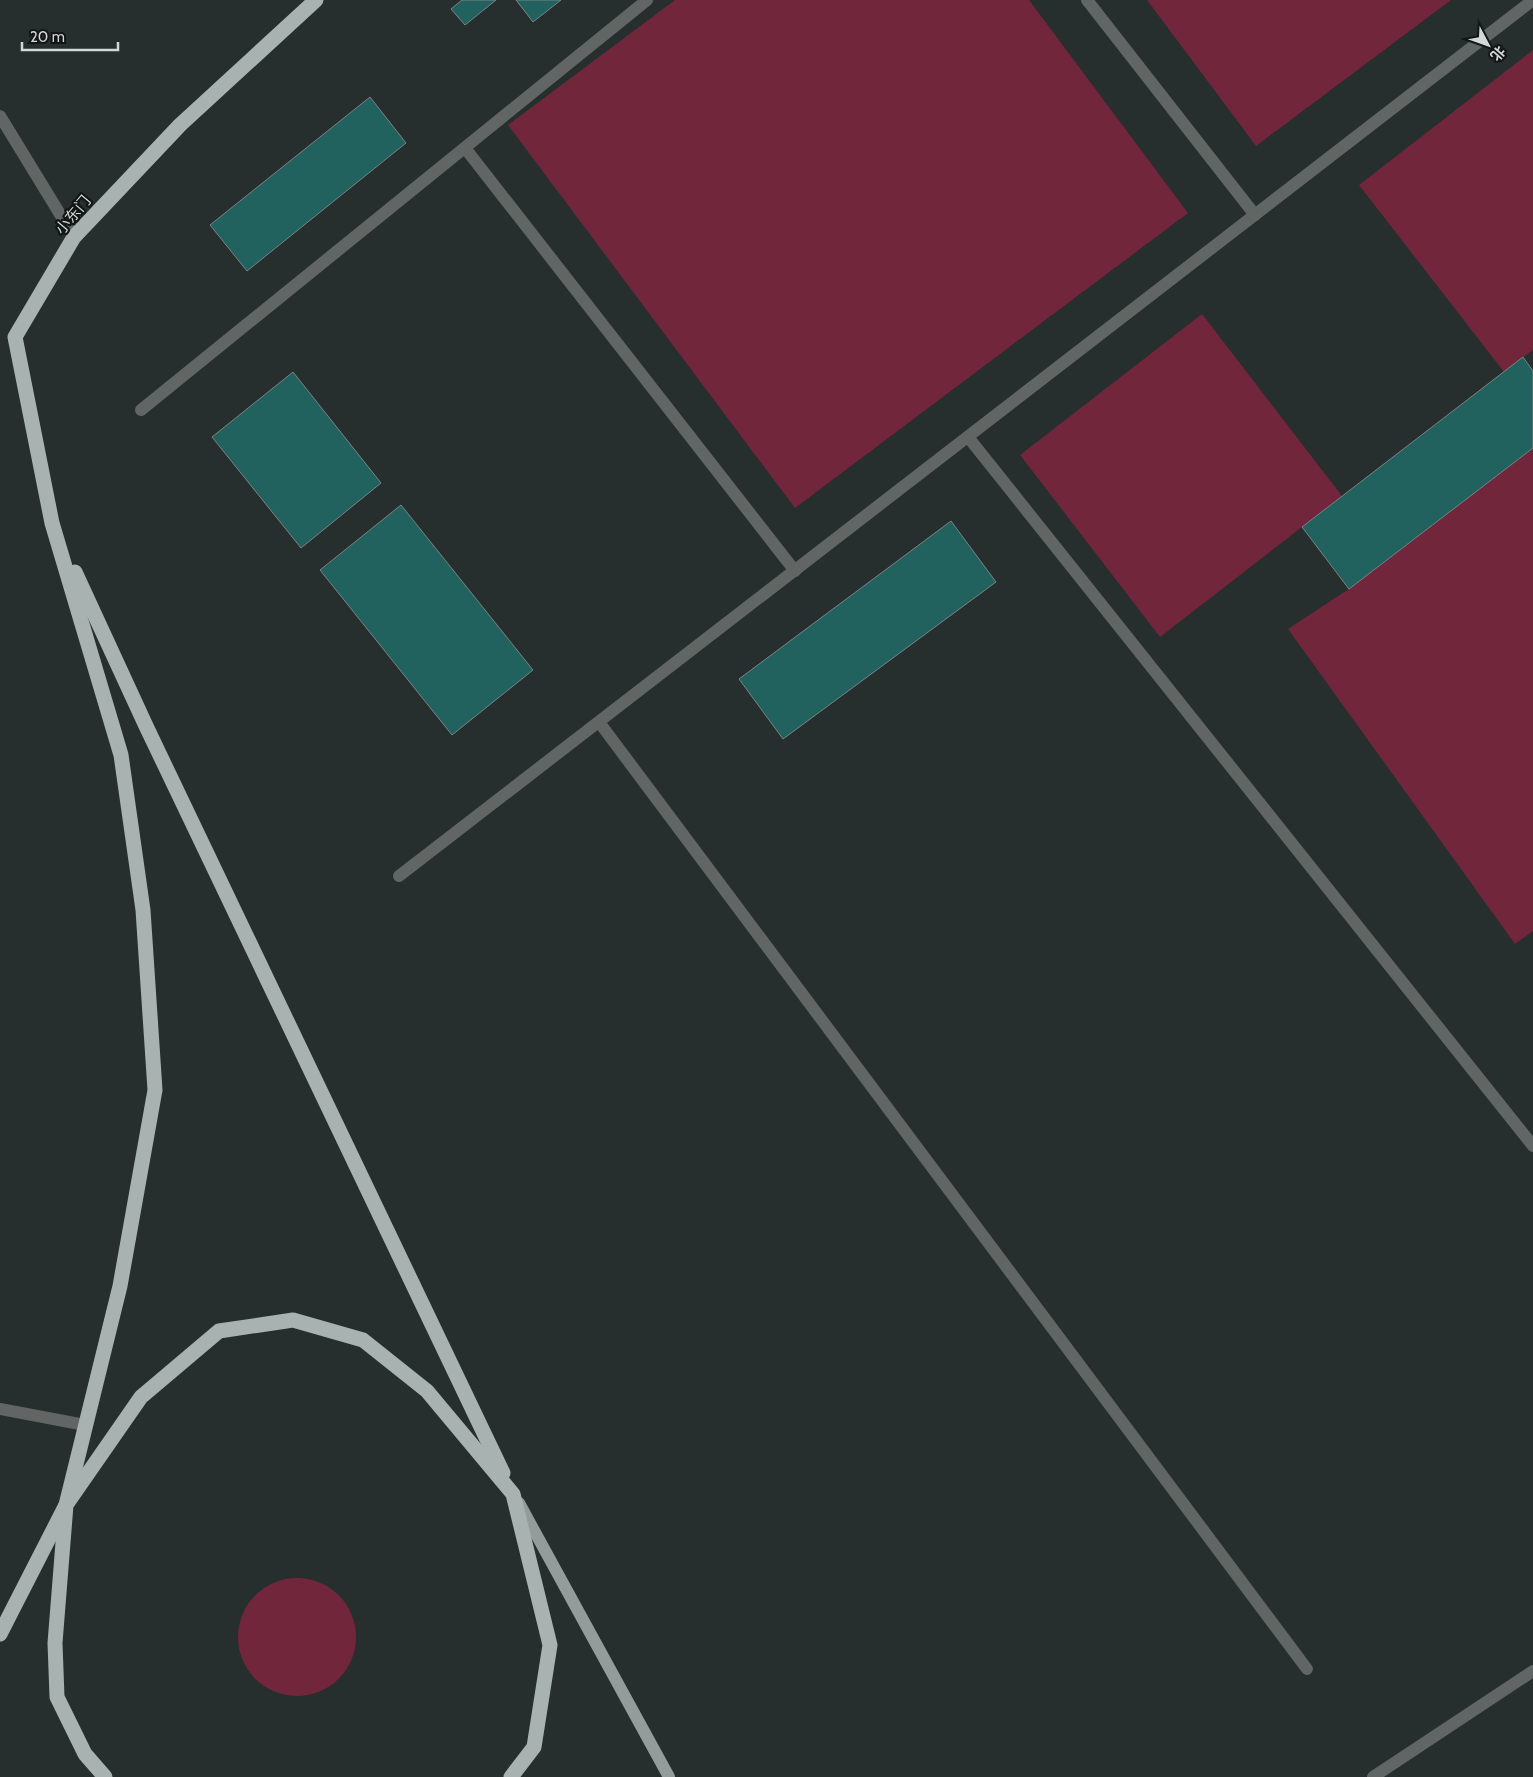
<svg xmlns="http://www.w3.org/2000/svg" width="1533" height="1777" font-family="Cabin,'Noto Sans SC',sans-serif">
<rect width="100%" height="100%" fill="#262e2e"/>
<!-- green -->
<g fill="#71263c">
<path d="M675 0H1029L1188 213 795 508 508 125Z"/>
<path d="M1147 0H1451L1256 146Z"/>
<path d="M1533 50V350L1504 372 1359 185Z"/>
<path d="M1202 314 1342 496 1160 637 1020 455Z"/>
<path d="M1533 448V931L1515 944 1288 629 1349 589Z"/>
<circle cx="297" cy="1637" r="59"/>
</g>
<!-- building -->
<g fill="#21615e" stroke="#7b8483">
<path d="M462 0H496L465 25 451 9Z"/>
<path d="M516 0H561L533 22Z"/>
<path d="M370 97 406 143 247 271 210 225Z"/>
<path d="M1523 357 1533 371V448L1349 589 1302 527Z"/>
<path d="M293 372 381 483 301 548 212 437Z"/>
<path d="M401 505 533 670 452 735 320 570Z"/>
<path d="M951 521 996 582 783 739 739 679Z"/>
</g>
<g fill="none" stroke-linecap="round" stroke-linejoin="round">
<!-- minor -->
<g stroke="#616564" stroke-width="12">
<path d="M1087 0 1255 215"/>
<path d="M0 116 74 237"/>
<path d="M465 148 795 571"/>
<path d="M141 410 647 0"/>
<path d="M968 437 1533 1146"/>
<path d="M599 722 1307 1669"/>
<path d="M399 876 1533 0"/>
<path d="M0 1409 85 1425"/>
<path d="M1373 1777 1533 1671"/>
</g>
<!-- major -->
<path stroke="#949c9b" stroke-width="12" d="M519 1503 669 1777"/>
<!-- highway -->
<g stroke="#a8b2b1" stroke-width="15">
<path d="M75 572 146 726 503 1473"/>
<path d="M0 1634 66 1505 120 1286 155 1090 143 910 121 755 52 523 15 337 74 237 180 125 316 0"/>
<path d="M105 1777 85 1754 57 1697 55 1643 66 1505 141 1397 219 1331 293 1320 363 1340 427 1391 513 1494 550 1645 534 1747 511 1777"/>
</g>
</g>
<g text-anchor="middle" stroke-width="4.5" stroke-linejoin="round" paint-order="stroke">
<!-- street labels -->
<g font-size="15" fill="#d2d7d7" stroke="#121615">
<text transform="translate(73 215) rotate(-50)" y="5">小东门</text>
</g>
</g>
<!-- north arrow -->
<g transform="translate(1488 45) rotate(131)" stroke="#121615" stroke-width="4" paint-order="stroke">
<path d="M0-4L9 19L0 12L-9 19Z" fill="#d2d7d7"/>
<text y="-8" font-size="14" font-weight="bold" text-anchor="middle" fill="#d2d7d7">北</text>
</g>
<!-- scale -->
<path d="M22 42v8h96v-8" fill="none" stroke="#d2d7d7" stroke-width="2.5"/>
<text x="30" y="42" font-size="15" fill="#d2d7d7" stroke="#121615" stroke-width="4" paint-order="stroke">20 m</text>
</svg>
